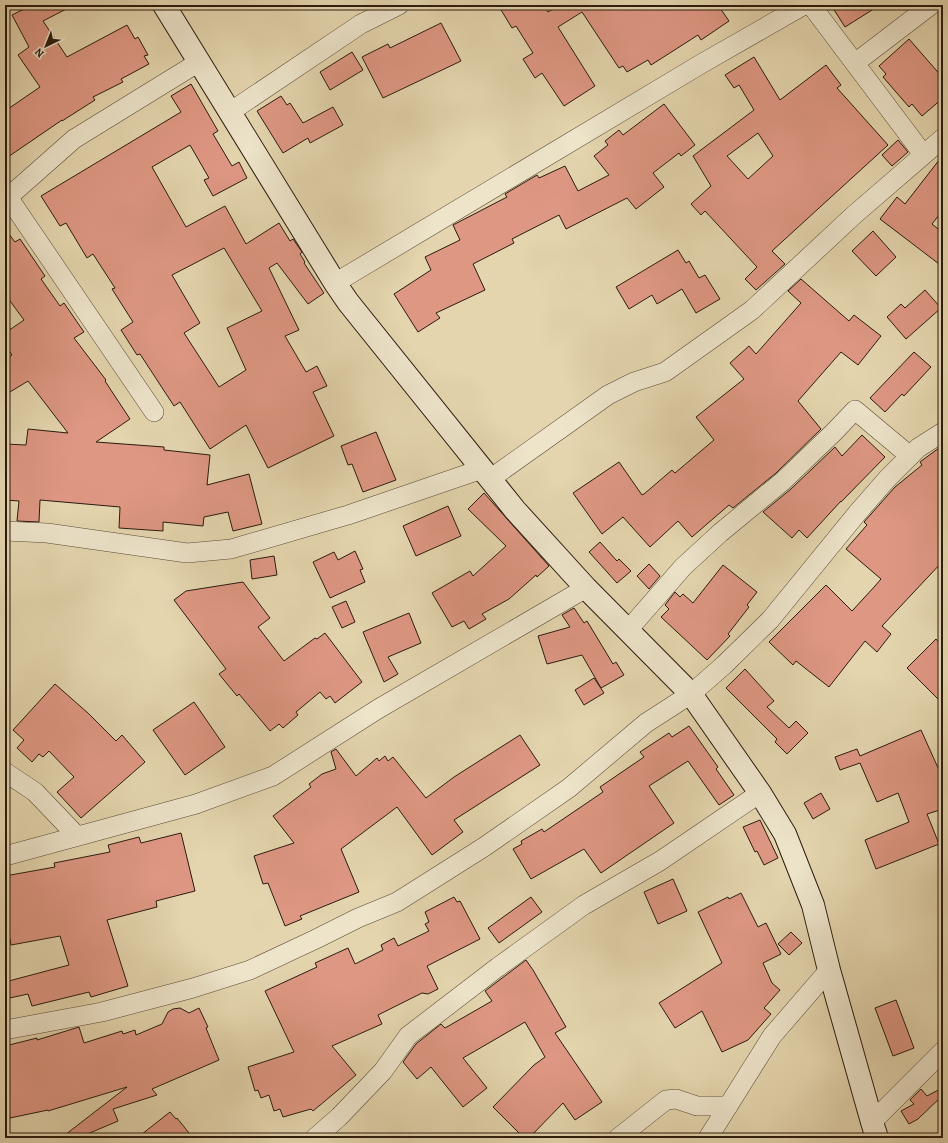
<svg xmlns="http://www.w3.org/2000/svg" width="948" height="1143" font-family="Alegreya,serif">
<rect width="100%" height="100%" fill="#e4d5ae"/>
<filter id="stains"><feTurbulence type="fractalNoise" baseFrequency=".005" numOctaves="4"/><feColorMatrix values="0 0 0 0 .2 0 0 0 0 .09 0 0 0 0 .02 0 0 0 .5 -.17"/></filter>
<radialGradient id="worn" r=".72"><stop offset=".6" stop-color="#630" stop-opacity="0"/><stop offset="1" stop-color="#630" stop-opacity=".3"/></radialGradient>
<!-- building -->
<g fill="#de9783" stroke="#2a1b0e" fill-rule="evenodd">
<path d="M32 5H74L43 21 67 57 127 25 135 39 138 37 148 55 144 56 149 64 121 79 123 82 93 97 95 100 62 121V120L5 159V111L40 87 18 55 29 47 12 15Z"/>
<path d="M498 5H544L548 12 559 5H718L729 21 701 40 698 35 651 65 648 60 627 72 623 66 619 68 582 12 558 27 595 86 564 106 542 73 535 78 523 59 533 53 516 26 512 28Z"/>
<path d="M831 5H880L845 27Z"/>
<path d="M441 23 461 61 383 98 362 57 388 44 390 48Z"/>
<path d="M909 39 943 78V98L922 116 912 104 909 107 883 77 886 74 879 66Z"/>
<path d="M352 52 363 70 330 90 320 72Z"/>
<path d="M754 57 780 100 826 65 841 85 837 88 888 145 772 251 785 264 756 290 745 279 757 267 705 211 701 215 691 204 711 186 693 156 754 110 739 85 734 88 725 75ZM758 133 773 156 748 179 727 156Z"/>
<path d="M191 84 218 131 213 134 232 166 239 162 247 178 213 196 204 180 209 178 190 145 152 167 186 227 225 206 246 244 279 223 290 241 293 239 302 252 300 254 305 262 304 263 324 293 308 304 277 263 269 268 299 330 285 336 306 372 317 366 327 386 313 392 334 436 268 468 246 425 210 449 180 402 174 406 140 354 137 355 121 330 133 322 112 289 115 288 93 254 87 258 66 223 60 226 41 196 181 112 171 96ZM224 248 262 311 227 328 246 370 219 387 184 333 200 323 172 275Z"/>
<path d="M281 96 287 105 290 103 303 123 333 107 343 125 310 143 308 138 283 153 257 111Z"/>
<path d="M664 104 695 145 681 156 679 153 653 173 664 187 636 209 627 198 566 229 559 215 512 239 514 243 473 264 485 290 436 313 440 318 418 332 394 294 431 270 425 257 460 240 453 225 507 197 505 194 537 175 539 178 565 166 578 191 609 175 594 156 608 145 605 141 619 130 623 135Z"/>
<path d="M898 140 908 152 892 166 882 155Z"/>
<path d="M943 155V210L932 224 943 233V267L880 219 897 197 905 204Z"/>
<path d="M5 229 15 242 20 239 45 276 41 279 60 306 64 303 84 332 74 338 106 380 105 381 130 419 96 442 164 447V450L210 455 207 485 249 474 262 524 233 531 228 512 204 517 203 526 163 522V531L119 528 120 507 40 500 39 522 17 521 19 501 5 500V444L26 445 28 429 68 433 28 381 5 395V360L12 355 5 344V333L24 320 5 294Z"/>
<path d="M873 231 896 257 876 276 852 251Z"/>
<path d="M678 250 686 263 689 261 699 278 705 275 720 299 696 313 682 289 657 304 652 295 629 309 616 287Z"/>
<path d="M801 279 849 321 854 315 881 336 858 365 841 352 798 401 821 429 776 473 733 508 729 505 692 537 678 521 650 547 623 517 602 534 573 493 619 462 642 495 644 494 672 470 675 473 714 440 696 417 744 379 730 363 749 346 756 354 801 303 788 291Z"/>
<path d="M925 290 941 308 906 339 887 317 901 304 905 308Z"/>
<path d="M914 352 931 367 904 396 902 394 885 412 870 398Z"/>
<path d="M376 432 396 480 363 492 352 464 348 465 341 446Z"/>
<path d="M862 435 885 457 841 502V501L807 538 799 530 792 538 763 512 791 489 835 447 842 456Z"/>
<path d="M943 445V561L882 626 891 634 877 652 865 641 829 687 796 661 793 665 769 642 826 585 852 611 875 586 881 579 846 549 867 525 864 522 895 487 922 465 920 462Z"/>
<path d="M484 493 549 566 537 577 536 575 509 599 482 614 486 619 469 629 464 621 452 627 432 593 470 571 473 576 506 546 468 509Z"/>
<path d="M448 506 461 536 416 556 403 526Z"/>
<path d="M600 542 617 561 619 559 631 571 617 583 589 552Z"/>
<path d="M355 551 363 569 360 570 365 582 330 598 313 562 334 552 338 560Z"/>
<path d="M274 556 277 575 252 579 250 560Z"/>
<path d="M649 564 660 576 649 589 637 576Z"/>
<path d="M723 565 757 592 747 605 749 607 728 634 730 636 707 660 661 617 669 609 665 605 675 592 680 597 683 594 693 603Z"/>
<path d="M243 582 270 618 258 627 284 661 315 638 317 639 325 633 362 682 335 703 330 696 326 699 320 692 296 712 298 715 283 728 279 724 270 731 239 694 237 696 219 674 226 669 174 600 186 591Z"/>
<path d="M346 601 355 622 342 628 332 607Z"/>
<path d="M574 608 584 623 587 621 613 664 616 662 624 675 601 688 582 655 547 664 538 636 570 627 562 615Z"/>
<path d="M409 613 421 643 388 657 398 674 384 682 363 632Z"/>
<path d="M936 639 943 647V704L907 668Z"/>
<path d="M745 669 774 701 767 707 789 728 796 721 808 733 787 754 775 742 777 739 726 688Z"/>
<path d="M594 678 604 693 584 705 575 690Z"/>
<path d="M55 684 89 714 116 741 122 735 145 762 81 818 57 792 74 777 49 751 43 757 39 754 32 762 17 748 24 740 13 730Z"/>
<path d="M194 702 225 747 185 775 153 730Z"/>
<path d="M689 726 718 767 716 769 734 795 719 805 688 761 649 786 674 823 601 873 584 849 531 879 513 849 522 844 521 841 542 829 544 832 603 792 600 787 644 757 640 752 669 733 672 737Z"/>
<path d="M921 730 943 779V809L927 814 939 844 876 869 865 840 909 822 898 793 877 802 860 763 840 770 835 757 857 749 860 756Z"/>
<path d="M520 735 540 765 454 820 463 832 432 855 397 807 341 849 359 892 300 916 302 919 285 926 268 883 263 884 254 856 294 843 273 816 311 787 309 784 322 774 336 769 331 752 336 749 356 776 377 758 379 761 385 756 388 761 393 757 426 798 454 777Z"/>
<path d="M821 793 830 809 813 819 804 803Z"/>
<path d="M760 820 778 858 764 865 757 851 755 852 743 827Z"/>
<path d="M181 833 195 891 156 901 157 907 107 920 128 986 91 997 89 992 32 1006 28 994 5 999V982L69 965 60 936 11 945 5 912V876L55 867 54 863 110 852 108 845 139 837 141 843Z"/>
<path d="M673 879 687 911 658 924 644 892Z"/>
<path d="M741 893 758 927 766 923 781 954 763 963 772 983 780 990 764 1008 771 1014 748 1040 722 1052 702 1011 675 1028 659 1003 722 963 698 912 728 897 729 899Z"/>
<path d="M454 897 457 902 460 901 480 939 427 966 438 989 428 994 422 993 378 1015 382 1024 332 1046 356 1075 313 1111 311 1109 283 1117 280 1109 274 1111 269 1095 261 1098 258 1090 255 1091 248 1067 294 1052 265 991 317 967 315 963 348 948 355 964 383 950 381 945 394 938 398 946 429 931 425 924 429 922 425 912Z"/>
<path d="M531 897 542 912 499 943 488 928Z"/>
<path d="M791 932 802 943 789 955 778 944Z"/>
<path d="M526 960 533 970 566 1027 555 1033 602 1102 575 1120 563 1103 529 1138H524L493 1107 534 1065 545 1057 525 1022 463 1058 487 1088 463 1107 431 1067 417 1079 403 1062 416 1044 441 1024 445 1028 492 1001 485 991Z"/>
<path d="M896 1000 914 1048 893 1056 875 1008Z"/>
<path d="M180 1008 189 1013 199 1008 208 1027 206 1028 219 1060 152 1089 157 1095 113 1109 118 1121 78 1138H61L127 1087 48 1111V1110L10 1118 5 1094V1085L9 1084 5 1069V1046L37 1038V1040L79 1027 84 1043 122 1031 123 1034 135 1030 136 1035 162 1024 168 1012 173 1009Z"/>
<path d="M942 1088 943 1095 918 1119 909 1124 901 1111 914 1104 910 1100 921 1089 927 1096Z"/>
<path d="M170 1112 176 1119 177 1118 193 1138H137Z"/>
</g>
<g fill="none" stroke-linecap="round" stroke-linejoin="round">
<defs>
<g id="street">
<path d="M811 5 923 154"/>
<path d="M855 63 931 5"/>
<path d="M230 112 361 24 399 5"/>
<path d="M8 197 154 412"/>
<path d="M5 200 74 139 199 62"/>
<path d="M335 283 701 64 804 5"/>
<path d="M490 479 608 395 634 382 665 372 752 310 854 215 943 138"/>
<path d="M5 531 47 533 187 553 231 549 348 515 482 469"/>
<path d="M628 630 683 567 720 533 783 481 834 432 855 410 910 456"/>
<path d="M5 772 35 792 77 836"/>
<path d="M5 856 196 804 273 776 378 709 586 588"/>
<path d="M5 1030 102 1012 193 988 250 970 316 939 358 918 397 902 484 847 569 788 646 723 691 694 724 665 770 620 859 511 887 479 918 448 943 432"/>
<path d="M872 1122 943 1051"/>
<path d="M315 1138 339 1117 383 1071 408 1036 498 967 584 905 660 861 760 793"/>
<path d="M618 1138 666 1100 676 1099 697 1106H728"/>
<path d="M708 1138 772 1036 829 970"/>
</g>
<path id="secondary" d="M164 5 335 283 348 302 515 510 586 588 691 694 760 793 785 834 813 905 829 970 872 1122 877 1138"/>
</defs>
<!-- street casing -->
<use href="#street" stroke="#584a36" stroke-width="20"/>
<!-- secondary casing -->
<use href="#secondary" stroke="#2a1b0e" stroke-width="24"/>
<!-- street -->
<use href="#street" stroke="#ede4ca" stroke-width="19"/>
<!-- secondary -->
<use href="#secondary" stroke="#ede4ca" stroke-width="22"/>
</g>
<!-- margin -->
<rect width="948" height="1143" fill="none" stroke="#e4d5ae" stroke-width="20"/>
<rect x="6" y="6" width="936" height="1131" fill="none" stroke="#2a1b0e" stroke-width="2"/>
<rect x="10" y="10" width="928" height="1123" fill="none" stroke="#2a1b0e"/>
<!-- north arrow -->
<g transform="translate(46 46) rotate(223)" stroke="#ede4ca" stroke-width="3" paint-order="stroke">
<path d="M0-3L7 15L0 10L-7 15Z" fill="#2a1b0e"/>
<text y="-6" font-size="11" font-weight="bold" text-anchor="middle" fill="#2a1b0e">N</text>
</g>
<rect width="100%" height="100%" filter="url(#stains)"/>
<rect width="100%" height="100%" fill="url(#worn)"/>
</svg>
